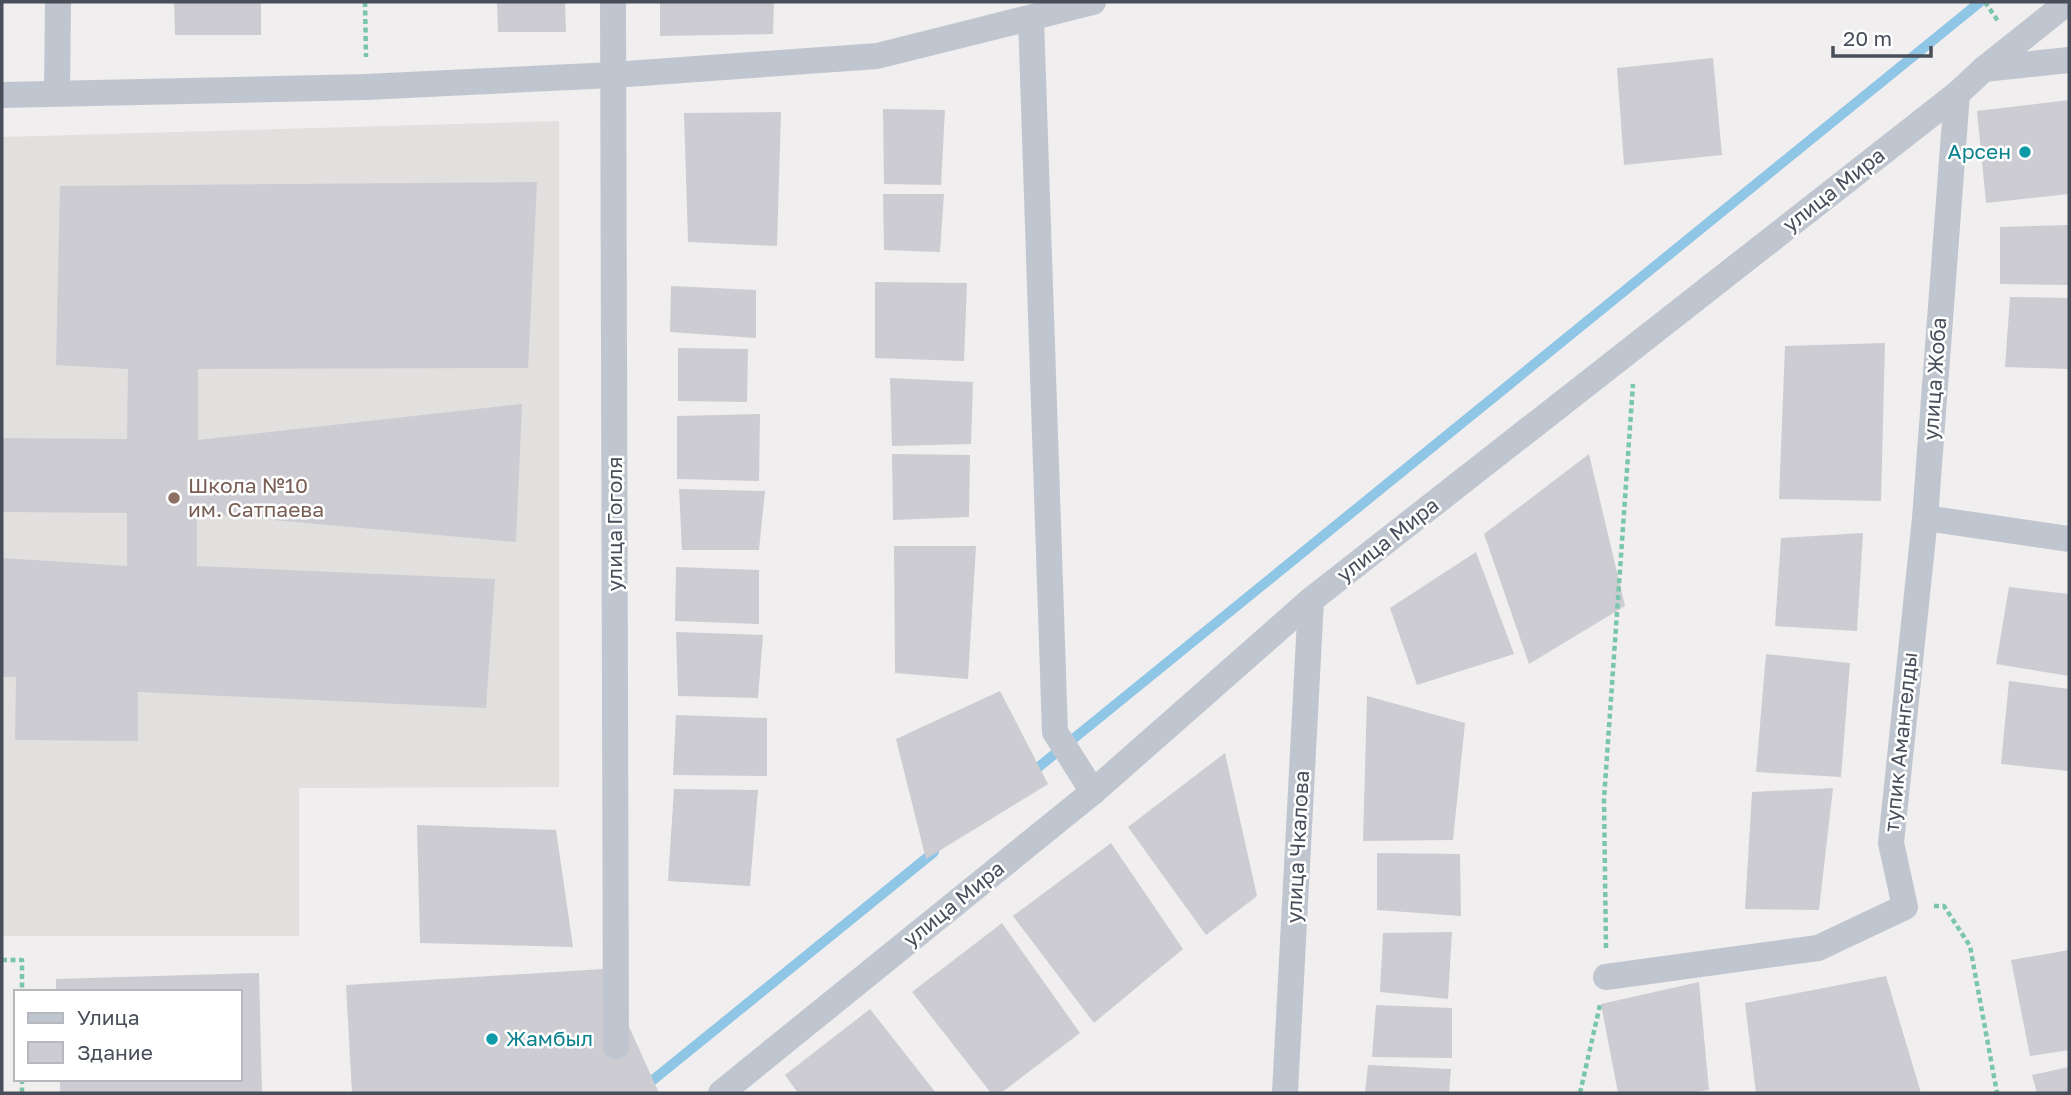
<svg xmlns="http://www.w3.org/2000/svg" width="2071" height="1095" font-family="'Golos Text',sans-serif">
<rect width="100%" height="100%" fill="#f0eeee"/>
<!-- education -->
<path fill="#e1e0df" d="M559 121V787L299 788V936H2V137Z"/>
<g fill="none" stroke-linecap="round" stroke-linejoin="round">
<!-- stream -->
<g stroke="#90c6e5" stroke-width="10">
<path d="M1030 774 1980 2"/>
<path d="M637 1093 934 852"/>
</g>
</g>
<!-- building -->
<g fill="#ccccd2">
<path d="M174 2H261V35H175Z"/>
<path d="M497 2H565L566 32H498Z"/>
<path d="M660 2H774L773 34 660 36Z"/>
<path d="M1713 58 1722 155 1624 165 1617 68Z"/>
<path d="M2069 100V194L1986 203 1977 111Z"/>
<path d="M883 109 945 110 941 185 884 184Z"/>
<path d="M781 112 777 246 688 242 684 113Z"/>
<path d="M537 182 528 368 198 369V440L522 404 516 542 197 513V566L495 579 486 708 138 692V741L15 740 16 677H2V558L127 566V513L2 512V438L127 439 128 369 56 365 60 186Z"/>
<path d="M883 194H944L940 252 884 250Z"/>
<path d="M2069 225V285L2000 284V227Z"/>
<path d="M875 282 967 283 964 361 875 358Z"/>
<path d="M671 286 756 290V338L670 332Z"/>
<path d="M2010 297 2069 298V369L2005 367Z"/>
<path d="M1885 343 1881 501 1779 499 1785 346Z"/>
<path d="M678 348 748 349 747 402 678 401Z"/>
<path d="M890 378 973 382 971 444 892 446Z"/>
<path d="M760 414 759 481 677 479V416Z"/>
<path d="M892 454 970 455 969 517 893 520Z"/>
<path d="M1589 454 1625 606 1529 664 1484 534Z"/>
<path d="M679 489 765 491 759 550H682Z"/>
<path d="M1863 533 1857 631 1775 626 1781 538Z"/>
<path d="M894 546H976L968 679 895 673Z"/>
<path d="M1476 552 1514 654 1417 685 1390 608Z"/>
<path d="M676 567 759 570V624L675 621Z"/>
<path d="M2009 587 2069 594V676L1996 664Z"/>
<path d="M676 632 763 635 758 698 678 696Z"/>
<path d="M1766 654 1850 663 1841 777 1756 772Z"/>
<path d="M2009 681 2069 689V771L2001 764Z"/>
<path d="M1000 691 1048 784 926 859 896 739Z"/>
<path d="M1367 696 1465 723 1453 840 1363 841Z"/>
<path d="M676 715 767 718V776L673 775Z"/>
<path d="M1225 753 1257 896 1206 935 1128 827Z"/>
<path d="M1833 788 1819 910 1745 909 1752 792Z"/>
<path d="M674 789 758 790 750 886 668 881Z"/>
<path d="M417 825 556 830 573 947 420 943Z"/>
<path d="M1111 843 1183 949 1094 1023 1013 916Z"/>
<path d="M1377 853 1460 854 1461 916 1377 910Z"/>
<path d="M1002 923 1080 1033 1001 1093H991L912 992Z"/>
<path d="M1452 932 1448 999 1380 992 1383 933Z"/>
<path d="M2069 950V1050L2030 1056 2011 960Z"/>
<path d="M603 969 659 1093H352L346 985Z"/>
<path d="M259 973 262 1093H60V1079H240V992H56V979Z"/>
<path d="M1886 976 1921 1093H1756L1745 1003Z"/>
<path d="M1699 982 1709 1090 1690 1093H1618L1601 1004Z"/>
<path d="M1376 1005 1452 1008V1058L1372 1057Z"/>
<path d="M870 1009 936 1093H798L785 1075Z"/>
<path d="M1368 1065 1451 1069 1449 1093H1365Z"/>
<path d="M2069 1067V1093H2037L2032 1075Z"/>
</g>
<g fill="none" stroke-linecap="round" stroke-linejoin="round">
<!-- path -->
<g stroke="#7ac6ad" stroke-width="4.5" stroke-dasharray="5 3.5" stroke-linecap="butt">
<path d="M365 2 366 57"/>
<path d="M1985 2 1998 21"/>
<path d="M1934 906H1944L1970 946 1997 1093"/>
<path d="M1606 948 1604 799 1633 384"/>
<path d="M2 960H22V992"/>
<path d="M22 1079V1093"/>
<path d="M1580 1093 1600 1005"/>
</g>
<!-- minor -->
<g stroke="#c0c6cf" stroke-width="26">
<path d="M613 2 616 1046"/>
<path d="M1031 18 1055 732 1093 792"/>
<path d="M1984 69 2069 60"/>
<path d="M57 92 58 2"/>
<path d="M1957 94 1925 518 2069 539"/>
<path d="M2 95 366 87 613 75 877 56 1093 2"/>
<path d="M1606 977 1818 948 1905 907 1891 843 1925 518"/>
<path d="M721 1093 1093 792 1311 600 1957 94 1984 69 2068 2"/>
<path d="M1285 1093 1311 600"/>
</g>
</g>
<!-- markers -->
<g fill="#0f9aa8" stroke="#fff" stroke-width="2.5">
<circle cx="2025" cy="152" r="7"/>
<circle cx="492" cy="1039" r="7"/>
</g>
<circle fill="#8d6e63" stroke="#fff" stroke-width="2.5" cx="174" cy="498" r="7"/>
<g text-anchor="middle" stroke-width="5" stroke-linejoin="round" paint-order="stroke">
<!-- culture labels -->
<g font-size="21" fill="#0d838f" stroke="#fff" text-anchor="end">
<text x="2011" y="159">Арсен</text>
<text x="506" y="1046" text-anchor="start">Жамбыл</text>
</g>
<!-- street labels -->
<g font-size="21" fill="#484e5a" stroke="#fff">
<text transform="translate(1834 190) rotate(-38)" y="7">улица Мира</text>
<text transform="translate(1935 379) rotate(-86)" y="7">улица Жоба</text>
<text transform="translate(615 524) rotate(-90)" y="7">улица Гоголя</text>
<text transform="translate(1388 540) rotate(-38)" y="7">улица Мира</text>
<text transform="translate(1901 742) rotate(-84)" y="7">тупик Амангелды</text>
<text transform="translate(1298 847) rotate(-87)" y="7">улица Чкалова</text>
<text transform="translate(954 904) rotate(-39)" y="7">улица Мира</text>
</g>
<!-- education labels -->
<g font-size="21" fill="#785e54" stroke="#fff" text-anchor="start">
<text x="188" y="493">Школа №10<tspan x="188" dy="24">им. Сатпаева</tspan></text>
</g>
</g>
<!-- border -->
<rect width="2071" height="1095" fill="none" stroke="#484e5a" stroke-width="7"/>
<!-- legend -->
<rect x="14" y="990" width="228" height="91" fill="#ffffff" stroke="#b6b8bd" stroke-width="2"/>
<rect x="28" y="1013" width="35" height="10" fill="#c0c6cf" stroke="#b6b8bd" stroke-width="2"/>
<text x="77" y="1025" font-size="21" fill="#484e5a">Улица</text>
<rect x="28" y="1042" width="35" height="21" fill="#ccccd2" stroke="#b6b8bd" stroke-width="2"/>
<text x="77" y="1060" font-size="21" fill="#484e5a">Здание</text>
<!-- scale -->
<path d="M1833 46v10h98v-10" fill="none" stroke="#484e5a" stroke-width="3.5"/>
<text x="1843" y="46" font-size="21" fill="#484e5a" stroke="#ffffff" stroke-width="5" paint-order="stroke">20 m</text>
</svg>
